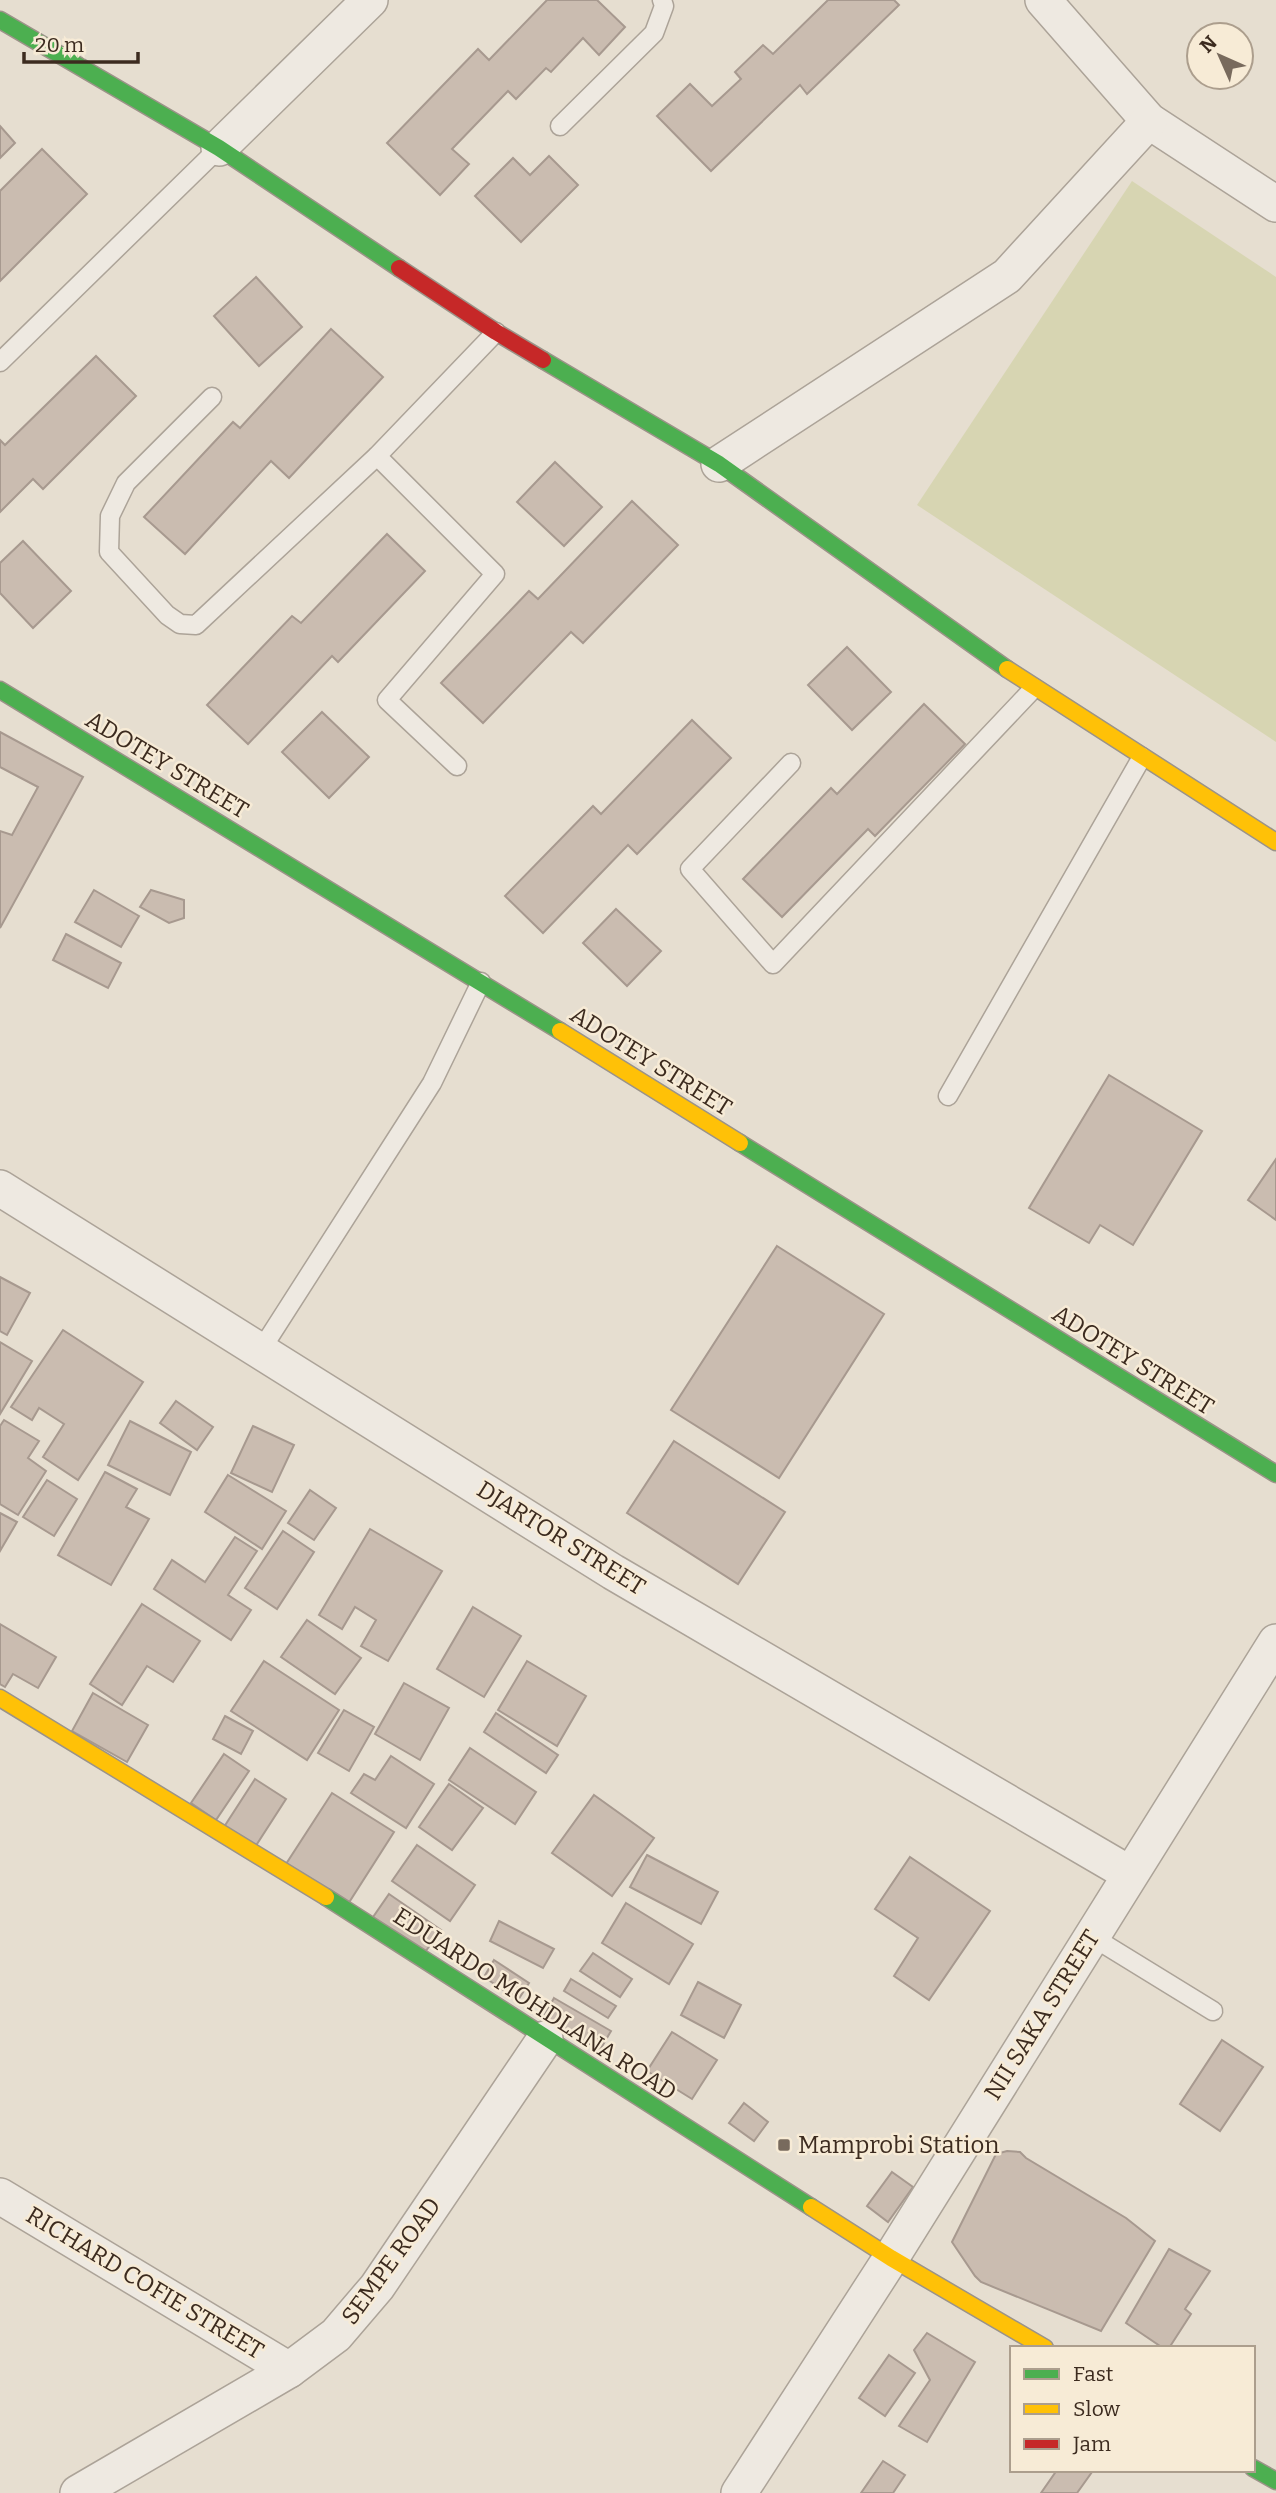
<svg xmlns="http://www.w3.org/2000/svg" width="1276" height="2493" font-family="Bitter,serif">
<rect width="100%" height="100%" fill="#e6ded0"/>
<!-- green -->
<path fill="#d7d5b2" d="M1132 181 1276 277V742L917 505Z"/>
<!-- building -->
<g fill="#cabcb0" stroke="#a7998f" stroke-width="2">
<path d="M547 0H597L625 27 599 55 583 38 551 72 546 68 516 99 508 91 452 149 469 164 440 195 387 143 478 49 489 60Z"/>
<path d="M828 0H894L899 5 807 94 800 85 711 171 657 116 690 84 712 106 741 79 735 72 763 45 773 54Z"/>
<path d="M0 126 15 143 0 158Z"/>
<path d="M42 149 87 194 0 281V191Z"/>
<path d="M549 156 578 185 521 242 475 196 513 158 530 175Z"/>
<path d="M256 277 302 327 259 366 214 316Z"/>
<path d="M331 329 383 377 289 478 271 461 185 554 144 517 233 422 240 428Z"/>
<path d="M96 356 136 396 43 489 33 479 0 512V440L5 445Z"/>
<path d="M555 462 602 507 564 546 517 502Z"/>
<path d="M632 501 678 545 583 643 571 632 483 723 441 683 529 591 538 599Z"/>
<path d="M387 534 425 571 338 662 332 656 248 744 207 705 292 616 301 623Z"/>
<path d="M23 541 71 591 33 628 0 593V563Z"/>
<path d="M847 647 891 692 852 730 808 685Z"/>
<path d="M924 704 965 744 875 836 868 829 782 917 743 879 831 788 837 794Z"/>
<path d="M322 712 369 757 329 798 282 752Z"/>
<path d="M692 720 731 758 637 854 628 845 543 933 505 896 593 806 601 814Z"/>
<path d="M0 732 83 777 0 928V831L12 835 38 787 0 767Z"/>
<path d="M94 890 139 916 121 947 75 922Z"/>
<path d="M151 890 184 900V918L169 923 140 907Z"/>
<path d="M616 909 661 951 627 986 583 943Z"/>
<path d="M66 934 121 963 108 988 53 960Z"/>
<path d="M1109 1075 1202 1131 1133 1245 1100 1225 1089 1243 1029 1208Z"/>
<path d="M1276 1159V1220L1248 1200Z"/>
<path d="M777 1246 884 1314 779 1478 671 1410Z"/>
<path d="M0 1277 30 1293 7 1335 0 1331Z"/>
<path d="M63 1330 143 1382 78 1480 43 1457 64 1424 39 1408 32 1420 11 1407Z"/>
<path d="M0 1342 32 1361 0 1414Z"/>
<path d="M176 1401 213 1427 197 1450 160 1423Z"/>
<path d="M4 1420 39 1441 28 1458 46 1471 18 1515 0 1504V1426Z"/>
<path d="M130 1421 191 1452 170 1495 108 1465Z"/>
<path d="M253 1426 294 1445 272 1492 231 1473Z"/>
<path d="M674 1441 785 1512 738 1584 627 1513Z"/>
<path d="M105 1472 137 1489 126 1507 149 1519 111 1585 58 1555Z"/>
<path d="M228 1475 286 1511 262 1549 205 1512Z"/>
<path d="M47 1480 77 1499 54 1536 23 1517Z"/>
<path d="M310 1490 336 1508 314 1540 288 1523Z"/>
<path d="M0 1513 17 1522 0 1551Z"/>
<path d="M370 1529 442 1571 388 1661 361 1646 376 1620 355 1607 342 1629 319 1615Z"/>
<path d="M283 1531 314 1552 277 1609 245 1588Z"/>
<path d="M235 1537 257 1551 228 1595 251 1610 231 1640 154 1589 172 1560 205 1582Z"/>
<path d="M142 1604 200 1641 173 1682 147 1666 122 1705 90 1684Z"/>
<path d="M473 1607 521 1636 484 1697 437 1669Z"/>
<path d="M307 1620 361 1658 335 1694 281 1657Z"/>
<path d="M0 1624 56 1657 38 1688 13 1674 5 1687 0 1684Z"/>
<path d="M264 1661 339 1710 307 1760 231 1711Z"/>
<path d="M527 1661 586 1696 557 1746 498 1710Z"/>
<path d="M404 1683 449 1708 420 1760 375 1734Z"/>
<path d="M93 1693 148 1725 127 1762 72 1731Z"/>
<path d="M344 1710 374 1727 349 1771 318 1753Z"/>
<path d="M496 1713 558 1755 546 1773 484 1732Z"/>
<path d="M225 1716 253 1731 241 1754 213 1739Z"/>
<path d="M470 1748 536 1792 515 1824 449 1780Z"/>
<path d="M224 1754 249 1771 216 1820 191 1803Z"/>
<path d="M391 1756 434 1784 406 1828 351 1793 364 1774 375 1780Z"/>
<path d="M255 1779 286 1799 255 1847 224 1827Z"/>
<path d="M449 1784 483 1808 452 1850 419 1827Z"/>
<path d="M332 1793 394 1832 348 1904 286 1864Z"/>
<path d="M594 1795 654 1838 612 1896 552 1853Z"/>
<path d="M417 1845 475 1885 450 1921 392 1881Z"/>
<path d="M647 1855 718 1892 701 1924 630 1887Z"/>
<path d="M910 1857 990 1911 929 2000 894 1976 918 1938 875 1909Z"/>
<path d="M389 1894 441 1930 423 1955 371 1920Z"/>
<path d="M626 1903 693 1944 669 1984 602 1943Z"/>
<path d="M499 1921 554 1949 543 1968 490 1941Z"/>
<path d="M593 1953 632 1979 620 1997 580 1971Z"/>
<path d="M494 1960 529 1983 518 2000 484 1977Z"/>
<path d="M571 1979 616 2006 608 2018 564 1991Z"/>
<path d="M698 1982 741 2005 724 2038 681 2015Z"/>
<path d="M554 1998 611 2031 600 2050 543 2018Z"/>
<path d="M672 2032 717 2060 692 2099 647 2071Z"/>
<path d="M1222 2040 1263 2067 1220 2131 1180 2104Z"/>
<path d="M744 2103 768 2122 754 2141 729 2123Z"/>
<path d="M1007 2151 1020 2152 1026 2158 1126 2218 1155 2241 1101 2331 981 2282 975 2276 952 2242 996 2154Z"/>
<path d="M892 2172 913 2187 888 2222 867 2206Z"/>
<path d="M1169 2249 1210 2271 1185 2309 1191 2314 1169 2348H1163L1126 2323Z"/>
<path d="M927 2333 975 2362 927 2442 899 2426 930 2380 914 2350Z"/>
<path d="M889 2355 915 2373 885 2416 859 2398Z"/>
<path d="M883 2461 905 2475 893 2493H861Z"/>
<path d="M1057 2470H1089L1092 2472 1077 2493H1041Z"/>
</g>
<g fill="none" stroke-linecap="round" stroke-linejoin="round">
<defs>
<g id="lane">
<path d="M560 126 654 33 664 6 662 0"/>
<path d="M0 362 219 148"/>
<path d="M212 397 126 483 110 516 109 552 167 615 180 624 196 625 377 456 496 332"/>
<path d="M377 456 495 574 387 700 457 766"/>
<path d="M791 763 690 869 773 964 1034 688"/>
<path d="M948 1096 1142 757"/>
<path d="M261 1350 432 1083 481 982"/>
<path d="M1091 1936 1213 2011"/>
</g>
<g id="street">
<path d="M1043 0 1149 121 1276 204"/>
<path d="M219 148 370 0"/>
<path d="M719 464 1007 276 1149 121"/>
<path d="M0 1188 613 1572 1130 1874"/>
<path d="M0 2196 289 2370"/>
<path d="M78 2493 289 2370 336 2335 377 2287 545 2039"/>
<path d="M739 2493 891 2258 1276 1642"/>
</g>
<g id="fast">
<path d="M0 20 219 148 399 268"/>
<path d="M543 360 719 464 1007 669"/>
<path d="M0 690 560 1031"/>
<path d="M740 1143 1276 1474"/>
<path d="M326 1897 811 2207"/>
<path d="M1253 2468 1276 2481"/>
</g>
<g id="slow">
<path d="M1007 669 1276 842"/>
<path d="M560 1031 740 1143"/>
<path d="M0 1698 326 1897"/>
<path d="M811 2207 891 2258 1045 2348"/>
</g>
<path id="jam" d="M399 268 496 332 543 360"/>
</defs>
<!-- lane casing -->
<use href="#lane" stroke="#aca398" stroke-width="21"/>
<!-- street casing -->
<use href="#street" stroke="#aca398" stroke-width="38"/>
<!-- fast casing -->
<use href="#fast" stroke="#9b9388" stroke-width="19"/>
<!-- slow casing -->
<use href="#slow" stroke="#9b9388" stroke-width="19"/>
<!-- jam casing -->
<use href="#jam" stroke="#9b9388" stroke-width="19"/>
<!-- lane -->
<use href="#lane" stroke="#eee9e1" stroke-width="18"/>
<!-- street -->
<use href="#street" stroke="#eee9e1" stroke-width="35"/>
<!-- fast -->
<use href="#fast" stroke="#4caf50" stroke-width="16"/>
<!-- slow -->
<use href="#slow" stroke="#ffc107" stroke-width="16"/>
<!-- jam -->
<use href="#jam" stroke="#c62828" stroke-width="16"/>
</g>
<!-- markers -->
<rect fill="#786a5d" stroke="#f7ebd6" stroke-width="2.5" x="777" y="2138" width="14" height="14" rx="3.5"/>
<g text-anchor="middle" stroke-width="5" stroke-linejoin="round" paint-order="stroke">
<!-- street labels -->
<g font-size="24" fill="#3c2b1f" stroke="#f7ebd6">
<text transform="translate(167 765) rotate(31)" y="8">ADOTEY STREET</text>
<text transform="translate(651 1061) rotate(32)" y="8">ADOTEY STREET</text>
<text transform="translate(1133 1360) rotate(32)" y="8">ADOTEY STREET</text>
<text transform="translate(561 1538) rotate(32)" y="8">DJARTOR STREET</text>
<text transform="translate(535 2004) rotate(33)" y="8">EDUARDO MOHDLANA ROAD</text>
<text transform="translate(1042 2015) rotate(-58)" y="8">NII SAKA STREET</text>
<text transform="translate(391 2261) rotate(-54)" y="8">SEMPE ROAD</text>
<text transform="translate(145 2283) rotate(31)" y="8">RICHARD COFIE STREET</text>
</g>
<!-- poi labels -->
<g font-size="24" fill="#3c2b1f" stroke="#f7ebd6" text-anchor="start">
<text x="798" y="2153">Mamprobi Station</text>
</g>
</g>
<!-- legend -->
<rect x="1010" y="2346" width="245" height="126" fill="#f7ebd6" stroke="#ac9e8d" stroke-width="2"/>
<rect x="1024" y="2369" width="35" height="10" fill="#4caf50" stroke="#ac9e8d" stroke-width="2"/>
<text x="1073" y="2381" font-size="21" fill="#3c2b1f">Fast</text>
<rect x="1024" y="2404" width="35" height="10" fill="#ffc107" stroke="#ac9e8d" stroke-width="2"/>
<text x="1073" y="2416" font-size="21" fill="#3c2b1f">Slow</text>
<rect x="1024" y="2439" width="35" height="10" fill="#c62828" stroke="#ac9e8d" stroke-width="2"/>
<text x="1073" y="2451" font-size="21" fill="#3c2b1f">Jam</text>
<!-- north arrow -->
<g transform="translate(1220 56) rotate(315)"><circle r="33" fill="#f7ebd6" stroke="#ac9e8d" stroke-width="2"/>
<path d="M0-5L12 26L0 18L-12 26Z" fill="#786a5d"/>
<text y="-10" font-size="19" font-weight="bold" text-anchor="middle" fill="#3c2b1f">N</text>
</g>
<!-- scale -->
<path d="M24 52v10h114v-10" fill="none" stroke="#3c2b1f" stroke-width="3.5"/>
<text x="35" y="52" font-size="21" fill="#3c2b1f" stroke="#f7ebd6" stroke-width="5" paint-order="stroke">20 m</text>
</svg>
